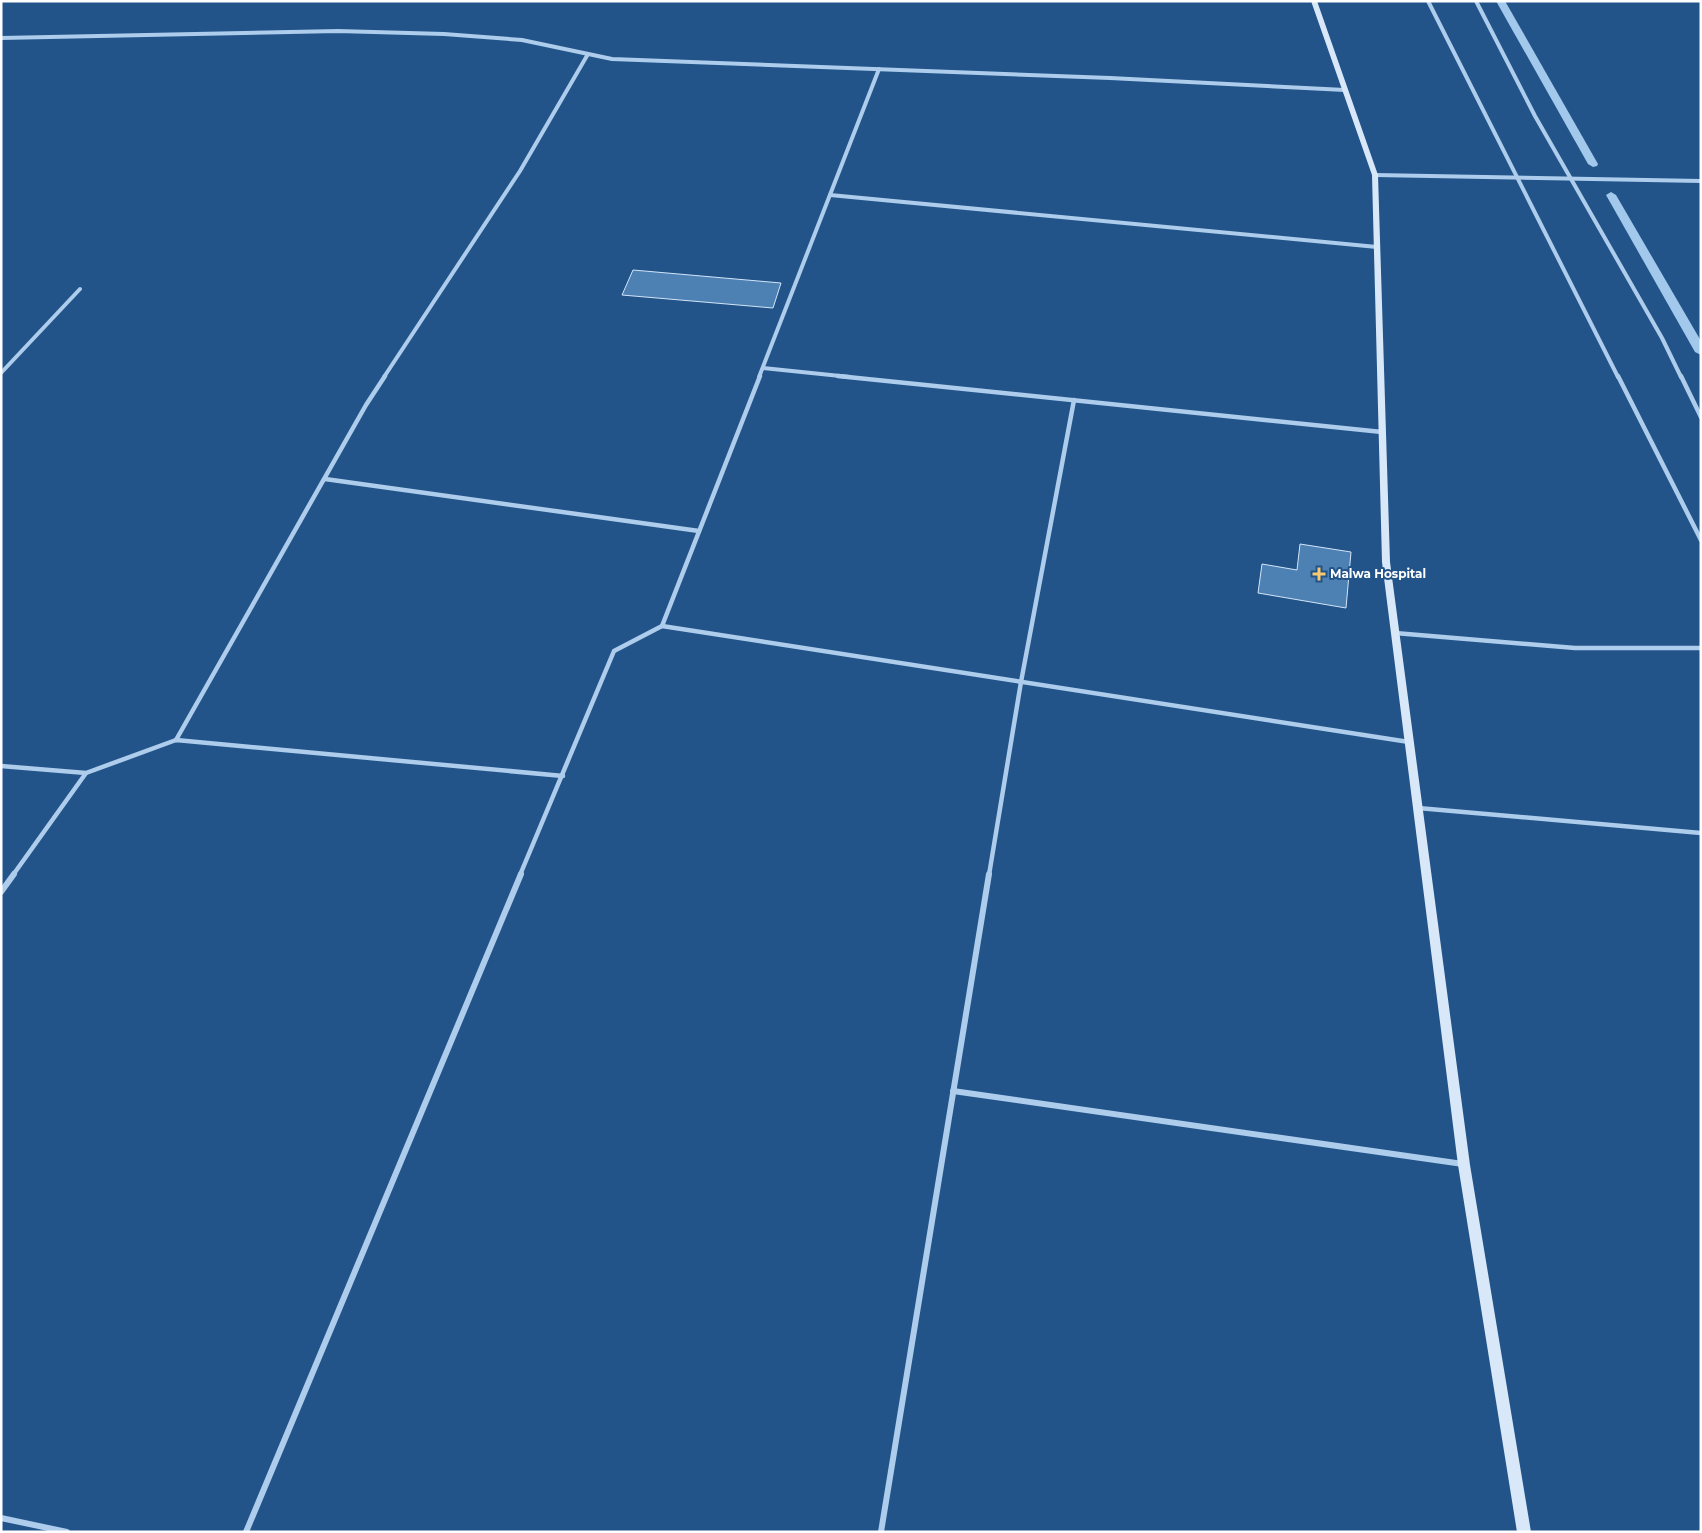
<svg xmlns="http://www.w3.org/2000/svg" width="1702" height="1533" font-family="Montserrat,sans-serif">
<rect width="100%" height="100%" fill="#22548a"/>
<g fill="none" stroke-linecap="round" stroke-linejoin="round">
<!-- stream -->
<g fill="#a2c8ec" fill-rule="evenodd">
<path d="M1496 1H1505L1598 164 1597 166 1593 167 1588 164Z"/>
<path d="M1611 192 1616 195 1701 341V355L1695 352 1606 195Z"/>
</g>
</g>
<!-- building -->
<g fill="#4e81b3" stroke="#d3e5f8">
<path d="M633 270 781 283 773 308 622 295Z"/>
<path d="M1300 544 1351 552 1346 608 1258 593 1262 564 1297 570Z"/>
</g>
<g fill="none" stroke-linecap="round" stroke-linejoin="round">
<!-- street-far2 -->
<g stroke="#aecceb" stroke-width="4">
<path d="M1428 1 1618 377"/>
<path d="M1476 1 1535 116 1662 338 1681 377"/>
<path d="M1 38 338 31 444 34 522 40 612 59 1110 78 1345 90"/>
<path d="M1375 175 1701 181"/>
<path d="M830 195 1377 247"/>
<path d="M763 368 850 377"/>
<path d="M1 373 80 289"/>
<path d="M384 377 520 171 588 54"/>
<path d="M759 377 879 69"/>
</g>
<!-- street-far1 -->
<g stroke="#aecceb" stroke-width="4.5">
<path d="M760 376 662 626 1409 742"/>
<path d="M838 376 1382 432"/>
<path d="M1618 376 1701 540"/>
<path d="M1681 376 1701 417"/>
<path d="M325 479 699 531"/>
<path d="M1395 633 1575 648H1701"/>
<path d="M176 740 366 405 385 376"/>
<path d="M1 766 86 773 13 875"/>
<path d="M86 773 176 740 563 776"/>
<path d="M1418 808 1701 833"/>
<path d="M520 875 614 651 662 626"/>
<path d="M989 875 1021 682 1074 400"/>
</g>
<!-- street -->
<g stroke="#aecceb" stroke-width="6">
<path d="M1 892 14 874"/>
<path d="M953 1091 1463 1164"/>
<path d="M1 1518 67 1532"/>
<path d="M246 1532 521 874"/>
<path d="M881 1532 989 874"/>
</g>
<!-- secondary -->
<path fill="#d9e8f8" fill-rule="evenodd" d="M1311 1H1317L1378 175 1390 562 1470 1165 1531 1532H1517L1458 1165 1382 562 1372 175Z"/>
</g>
<!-- markers -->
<path fill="#f7c970" stroke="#22548a" stroke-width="2" d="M1316.5 566.5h5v5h5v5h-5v5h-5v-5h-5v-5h5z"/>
<g text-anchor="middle" stroke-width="4" stroke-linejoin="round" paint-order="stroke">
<!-- poi labels -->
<g font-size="12" font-weight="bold" fill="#fff" stroke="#22548a" text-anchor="start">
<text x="1330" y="578">Malwa Hospital</text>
</g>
</g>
<!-- border -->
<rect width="1702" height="1533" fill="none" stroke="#ffffff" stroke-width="5"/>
</svg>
